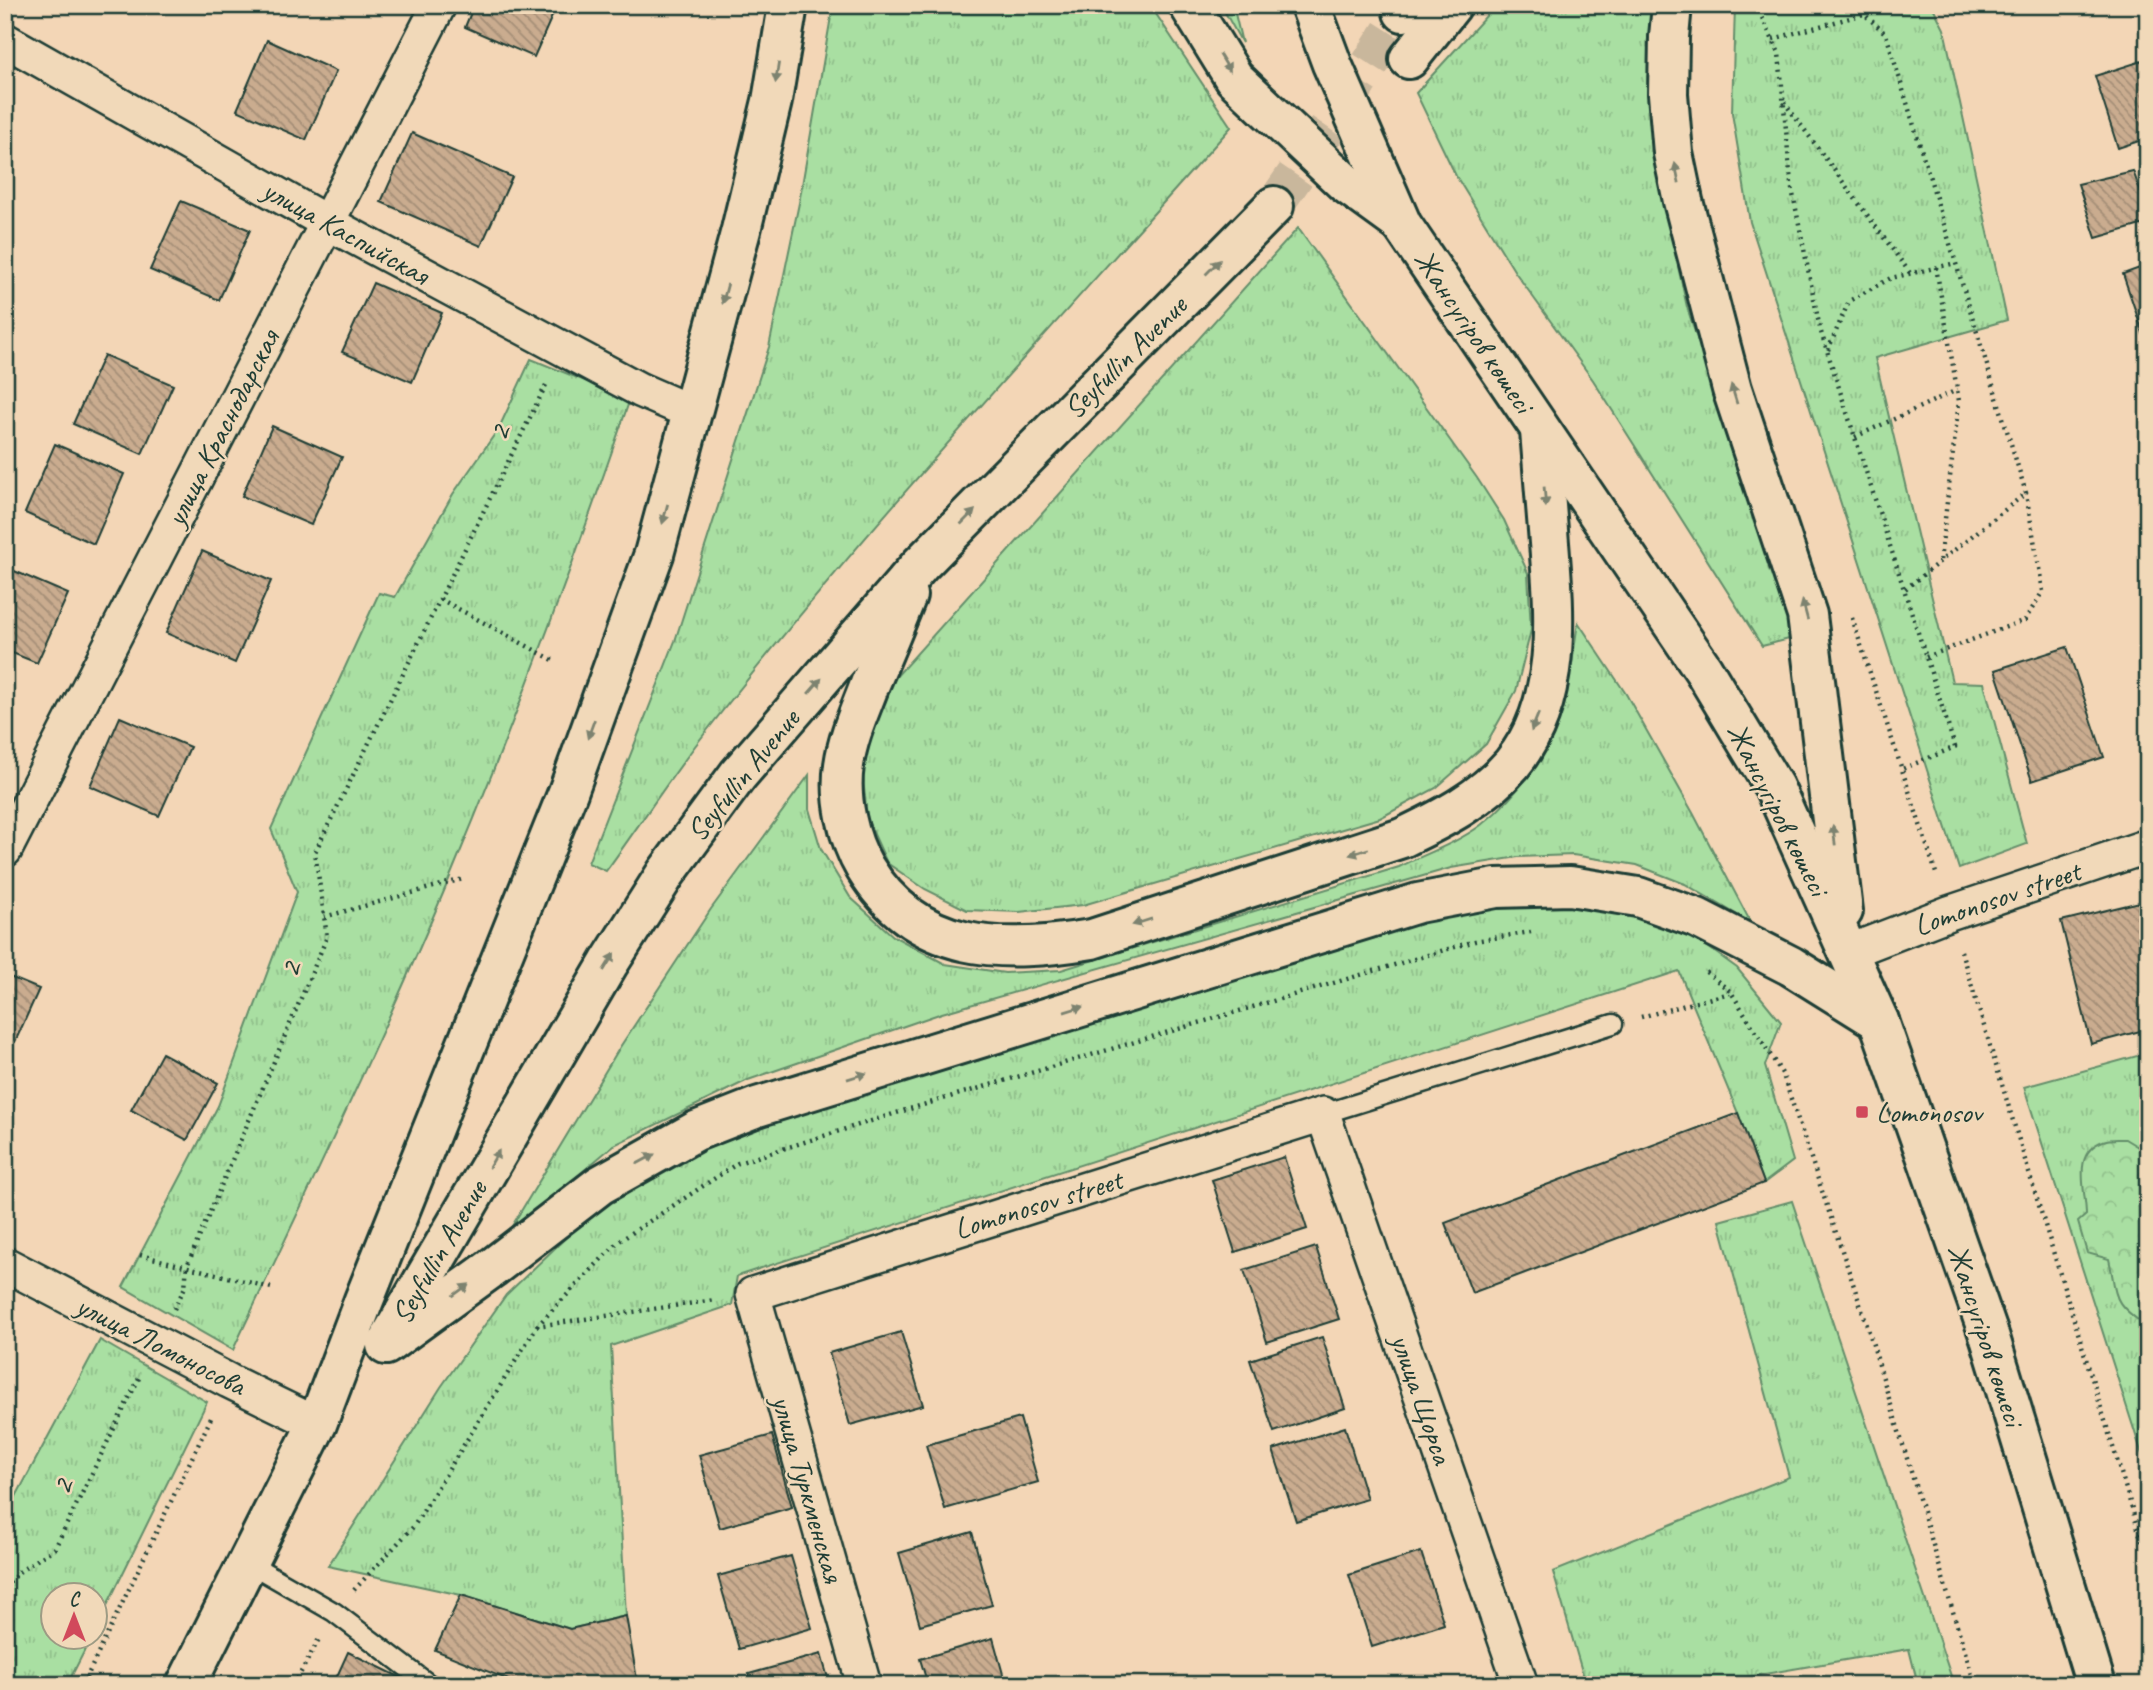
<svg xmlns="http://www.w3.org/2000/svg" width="2153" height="1690" font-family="Caveat,sans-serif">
<defs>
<pattern id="grass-tufts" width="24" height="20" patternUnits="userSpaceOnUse" patternTransform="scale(1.75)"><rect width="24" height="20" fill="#a9dfa2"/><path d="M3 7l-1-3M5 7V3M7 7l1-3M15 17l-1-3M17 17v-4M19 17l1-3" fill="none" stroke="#91c08c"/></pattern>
<pattern id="park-crowns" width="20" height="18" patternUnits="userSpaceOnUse" patternTransform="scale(1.75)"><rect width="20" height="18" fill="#a9dfa2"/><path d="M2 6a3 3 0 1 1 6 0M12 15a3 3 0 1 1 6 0" fill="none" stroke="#91c08c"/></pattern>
<pattern id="building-back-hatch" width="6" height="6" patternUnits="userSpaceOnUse" patternTransform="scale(1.75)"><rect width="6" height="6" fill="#caac8f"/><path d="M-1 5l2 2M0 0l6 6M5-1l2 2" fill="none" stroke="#a38d76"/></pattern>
</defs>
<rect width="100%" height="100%" fill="#f3d6b6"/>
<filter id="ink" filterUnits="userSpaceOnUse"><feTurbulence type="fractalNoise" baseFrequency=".0143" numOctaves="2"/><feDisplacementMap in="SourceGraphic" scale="14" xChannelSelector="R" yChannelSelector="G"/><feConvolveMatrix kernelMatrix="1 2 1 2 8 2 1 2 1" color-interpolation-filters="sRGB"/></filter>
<g filter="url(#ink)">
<!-- grass -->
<g fill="url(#grass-tufts)" stroke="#648e6b" stroke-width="2">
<path d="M833 5H1150L1231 127C1050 331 862 530 695 746 664 787 636 830 606 871L588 863 675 641 769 347 799 203Z"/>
<path d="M1221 5H1233L1242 43Z"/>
<path d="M1496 5H1653L1652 98 1666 212 1687 307 1793 638 1762 646 1593 380 1515 272 1456 176 1416 93Z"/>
<path d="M1735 5H1932L1944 29 2007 320 1875 358 1952 682 1984 683 2027 844 1959 869 1750 222 1732 113Z"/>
<path d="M1298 228 1477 478 1504 520 1528 573 1531 630 1516 691 1486 744 1436 788 1380 818 1083 905 1019 912 967 910 925 889 887 863 867 819 862 767 869 726 885 689Z"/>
<path d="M531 359 630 399C574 563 514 724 447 884 381 1041 306 1195 233 1350L123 1287 218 1106 297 892 271 829 379 593 395 597 453 494 499 428Z"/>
<path d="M1578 622 1626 694 1693 813 1751 923 1685 884 1637 865 1573 855 1518 857 1451 868 942 1013 748 1080 614 1145 506 1236 620 1047 711 909 809 775V809L821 849 850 897 893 936 945 964 1005 973 1061 970 1399 867C1425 854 1457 843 1481 825 1518 796 1553 749 1565 702 1571 676 1574 648 1578 622Z"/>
<path d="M1481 905H1612L1680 927 1737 968 1781 1022 1765 1066 1793 1161 1764 1183 1738 1113 1679 971 737 1276 732 1305 611 1346 626 1616 570 1629 461 1595 328 1566 441 1387 506 1295 579 1225 647 1176 735 1133 1391 925Z"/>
<path d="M2148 1053V1473L2024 1087Z"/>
<path d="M1792 1201 1954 1685H1918L1909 1649 1701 1685H1586L1553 1572 1789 1477 1719 1221Z"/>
<path d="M100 1340 207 1402 95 1630 94 1596H52V1638H91L67 1685H5V1517Z"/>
</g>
<!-- park -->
<path fill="url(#park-crowns)" stroke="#648e6b" stroke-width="2" d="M2125 1139 2148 1153V1326H2146C2110 1300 2118 1299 2109 1259L2087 1253 2078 1222 2086 1215C2086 1189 2071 1153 2103 1141 2109 1138 2119 1139 2125 1139Z"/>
<!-- building -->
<g fill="url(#building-back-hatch)" stroke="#1f3d34" stroke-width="2">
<path d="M371 5H388L386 11Z"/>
<path d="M474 5H557L534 57 465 27Z"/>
<path d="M267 40 336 71 306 140 237 110Z"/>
<path d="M2148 59V138L2118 148 2095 76Z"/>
<path d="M412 133 512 177 481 246 381 202Z"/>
<path d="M2133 171 2148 212V223L2096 238 2078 184Z"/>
<path d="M181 201 250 230 219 300 150 270Z"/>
<path d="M2148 265V335L2144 336 2123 274Z"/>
<path d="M373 283 442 313 412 382 342 352Z"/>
<path d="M104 355 173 385 142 454 73 424Z"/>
<path d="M272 426 342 457 311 525 242 496Z"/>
<path d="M55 444 124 474 94 544 25 513Z"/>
<path d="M202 551 271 581 235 663 166 633Z"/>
<path d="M5 567 68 594 37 663 5 650Z"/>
<path d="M2067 647 2104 757 2032 781 1995 670Z"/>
<path d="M2148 674V696L2141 676Z"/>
<path d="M5 689 12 692 5 708Z"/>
<path d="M120 717 190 747 159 816 90 786Z"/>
<path d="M2148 900V1029L2091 1044 2061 921Z"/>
<path d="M5 975 39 989 15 1042 5 1038Z"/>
<path d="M162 1053 218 1083 187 1140 131 1110Z"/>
<path d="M1738 1113 1764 1183 1472 1293 1445 1223Z"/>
<path d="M1284 1157 1307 1229 1235 1252 1212 1180Z"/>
<path d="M1316 1247 1339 1319 1267 1342 1244 1270Z"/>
<path d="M901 1332 923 1405 850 1425 829 1353Z"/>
<path d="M1322 1337 1345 1408 1274 1432 1250 1360Z"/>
<path d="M1020 1418 1038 1482 945 1509 926 1445Z"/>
<path d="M1345 1427 1367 1499 1296 1521 1273 1450Z"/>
<path d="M772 1435 792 1507 720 1528 699 1455Z"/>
<path d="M972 1532 992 1605 920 1625 899 1553Z"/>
<path d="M1421 1552 1444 1624 1372 1647 1349 1575Z"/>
<path d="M791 1556 812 1628 739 1649 718 1576Z"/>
<path d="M461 1595 570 1629 626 1616 638 1685H521L435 1650Z"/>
<path d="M993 1638 1006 1685H928L920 1659Z"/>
<path d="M348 1652 416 1685H333Z"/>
<path d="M821 1654 830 1685H752L749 1674Z"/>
</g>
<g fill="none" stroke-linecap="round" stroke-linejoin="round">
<!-- secondary-tunnel -->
<path stroke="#c9b79c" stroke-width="38" stroke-dasharray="38 19" stroke-linecap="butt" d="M1274 206 1349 97 1403 12"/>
<defs>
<g id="service">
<path d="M1323 1114 1613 1024"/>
<path d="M247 1562 334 1612 430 1685"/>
</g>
<g id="minor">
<path d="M5 40 328 223 640 390 693 413"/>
<path d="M5 850 439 5"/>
<path d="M1848 952 1949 913 2148 846"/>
<path d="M5 1264 229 1381 317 1424"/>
<path d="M864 1685 753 1294 1323 1114 1521 1685"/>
</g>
<g id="secondary">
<path d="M1189 5 1234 78 1345 183 1400 223"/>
<path d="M1310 5 1332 64 1402 225 1703 669 1774 787 1879 1021 1990 1338 2096 1685"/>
<path d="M1672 5 1669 37 1668 94 1673 153 1683 201 1732 389 1807 615 1843 911"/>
<path d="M1403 12 1408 5"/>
<path d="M1409 59 1452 5"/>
<path d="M907 595C895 625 883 654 870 684 860 711 848 736 844 765 839 798 848 839 865 868 917 954 1003 954 1092 939L1402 838C1442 819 1482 799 1512 764 1562 703 1555 616 1549 543 1546 506 1543 468 1540 431"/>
<path d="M392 1334 609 963 666 873 738 775 920 565 1274 206"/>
<path d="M386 1345 492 1268 600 1185 696 1131 757 1107 1418 903 1496 888 1570 886 1638 897 1697 918 1791 966 1879 1021"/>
<path d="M186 1685 317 1424 364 1300 568 792 654 554 741 230 772 101 788 5"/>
</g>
</defs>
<!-- service casing -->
<use href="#service" stroke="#1f3d34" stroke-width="23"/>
<!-- minor casing -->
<use href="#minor" stroke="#1f3d34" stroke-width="38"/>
<!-- secondary casing -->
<use href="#secondary" stroke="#1f3d34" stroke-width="44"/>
<!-- path -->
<g stroke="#1f3d34" stroke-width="4.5" stroke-dasharray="2 5" stroke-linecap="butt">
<path d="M1756 5 1779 53 1791 184 1820 329 1955 747 1902 769"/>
<path d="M1773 39 1864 14 1886 34 2026 493 1904 590"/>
<path d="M1784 102 1910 273"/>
<path d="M1936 267 1959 401 1940 561"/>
<path d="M1828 350 1849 301 1891 278 1956 263"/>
<path d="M1855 437 1957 390"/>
<path d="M440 599 553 660"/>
<path d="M1852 618 1937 876"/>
<path d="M1926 657 2025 620 2043 591 2026 494"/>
<path d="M324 917 463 879"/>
<path d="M1961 951 2148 1561"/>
<path d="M1706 972 1731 992 1783 1075 1867 1325 1975 1685"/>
<path d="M1641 1017 1730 993"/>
<path d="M140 1255 272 1288"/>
<path d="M174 1309 185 1287 187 1266 327 937 315 852 546 385"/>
<path d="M537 1326 618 1242 738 1163 906 1110 1475 941 1531 932"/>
<path d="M5 1588 19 1572 55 1548 140 1376"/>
<path d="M354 1590 414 1526 537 1326 715 1300"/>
<path d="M83 1685 212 1416"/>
<path d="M294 1685 319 1639"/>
</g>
<!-- service -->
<use href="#service" stroke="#f1d9b9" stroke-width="18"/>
<!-- minor -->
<use href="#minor" stroke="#f1d9b9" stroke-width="33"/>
<!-- secondary -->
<use href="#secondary" stroke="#f1d9b9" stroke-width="38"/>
</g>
<!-- one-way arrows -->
<defs><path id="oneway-solid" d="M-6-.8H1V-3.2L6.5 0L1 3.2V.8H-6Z" transform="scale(1.75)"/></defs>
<g fill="#7d8370">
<use href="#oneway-solid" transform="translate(1225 63) rotate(59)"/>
<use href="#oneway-solid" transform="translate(777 73) rotate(99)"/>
<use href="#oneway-solid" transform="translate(1677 173) rotate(-102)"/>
<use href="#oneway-solid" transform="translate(1213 267) rotate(-45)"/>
<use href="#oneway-solid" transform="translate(725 294) rotate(105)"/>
<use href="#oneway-solid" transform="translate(1734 394) rotate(-107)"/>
<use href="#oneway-solid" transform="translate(1545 497) rotate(85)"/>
<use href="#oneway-solid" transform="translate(665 514) rotate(105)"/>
<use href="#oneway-solid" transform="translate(968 517) rotate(-45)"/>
<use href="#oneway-solid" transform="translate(1805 610) rotate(-105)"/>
<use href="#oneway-solid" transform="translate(815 686) rotate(-49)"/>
<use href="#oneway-solid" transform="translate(1535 722) rotate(112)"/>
<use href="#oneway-solid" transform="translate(591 729) rotate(110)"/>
<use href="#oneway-solid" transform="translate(1834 835) rotate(-97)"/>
<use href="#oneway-solid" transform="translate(1359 852) rotate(162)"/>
<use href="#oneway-solid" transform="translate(1142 922) rotate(162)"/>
<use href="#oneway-solid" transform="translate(609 962) rotate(-58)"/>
<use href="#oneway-solid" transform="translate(1074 1009) rotate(-17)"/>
<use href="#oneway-solid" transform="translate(857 1076) rotate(-17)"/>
<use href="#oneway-solid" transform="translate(494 1159) rotate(-60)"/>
<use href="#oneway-solid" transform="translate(646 1159) rotate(-29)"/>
<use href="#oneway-solid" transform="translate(461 1290) rotate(-36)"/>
</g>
</g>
<!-- markers -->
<rect fill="#d1495b" stroke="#f1d9b9" stroke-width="2.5" x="1855" y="1105" width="14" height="14" rx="3.5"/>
<g text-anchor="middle" stroke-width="5" stroke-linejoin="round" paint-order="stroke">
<!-- street labels -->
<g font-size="30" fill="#1f3d34" stroke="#f1d9b9">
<text transform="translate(346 232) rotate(29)" y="10">улица Каспийская</text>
<text transform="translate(1474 331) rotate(56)" y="10">Жансүгіров көшесі</text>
<text transform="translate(1125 357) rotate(-45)" y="10">Seyfullin Avenue</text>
<text transform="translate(222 428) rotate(-63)" y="10">улица Краснодарская</text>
<text transform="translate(499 432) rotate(-64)" y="10">2</text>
<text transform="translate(743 775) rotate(-51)" y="10">Seyfullin Avenue</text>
<text transform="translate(1778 809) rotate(63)" y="10">Жансүгіров көшесі</text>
<text transform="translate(1997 898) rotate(-19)" y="10">Lomonosov street</text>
<text transform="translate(290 969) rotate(-67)" y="10">2</text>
<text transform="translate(1038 1204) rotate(-17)" y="10">Lomonosov street</text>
<text transform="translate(439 1252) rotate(-60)" y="10">Seyfullin Avenue</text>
<text transform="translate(1986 1335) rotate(72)" y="10">Жансүгіров көшесі</text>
<text transform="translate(161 1345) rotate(27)" y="10">улица Ломоносова</text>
<text transform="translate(1422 1399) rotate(71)" y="10">улица Щорса</text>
<text transform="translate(62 1486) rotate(-64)" y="10">2</text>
<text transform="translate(808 1489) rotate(74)" y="10">улица Туркменская</text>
</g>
<!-- poi labels -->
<g font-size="30" fill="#1f3d34" stroke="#f1d9b9" text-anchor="start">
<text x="1876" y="1122">Lomonosov</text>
</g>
</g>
<!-- margin -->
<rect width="2153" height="1690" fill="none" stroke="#f1d9b9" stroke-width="28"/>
<rect x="14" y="14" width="2125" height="1662" fill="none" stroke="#1f3d34" stroke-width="2.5" filter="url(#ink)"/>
<!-- north arrow -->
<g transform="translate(74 1616)"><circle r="33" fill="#f1d9b9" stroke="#9d9b84" stroke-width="2"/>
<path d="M0-5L12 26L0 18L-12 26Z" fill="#d1495b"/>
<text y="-10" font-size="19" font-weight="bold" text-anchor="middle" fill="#1f3d34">С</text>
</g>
</svg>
